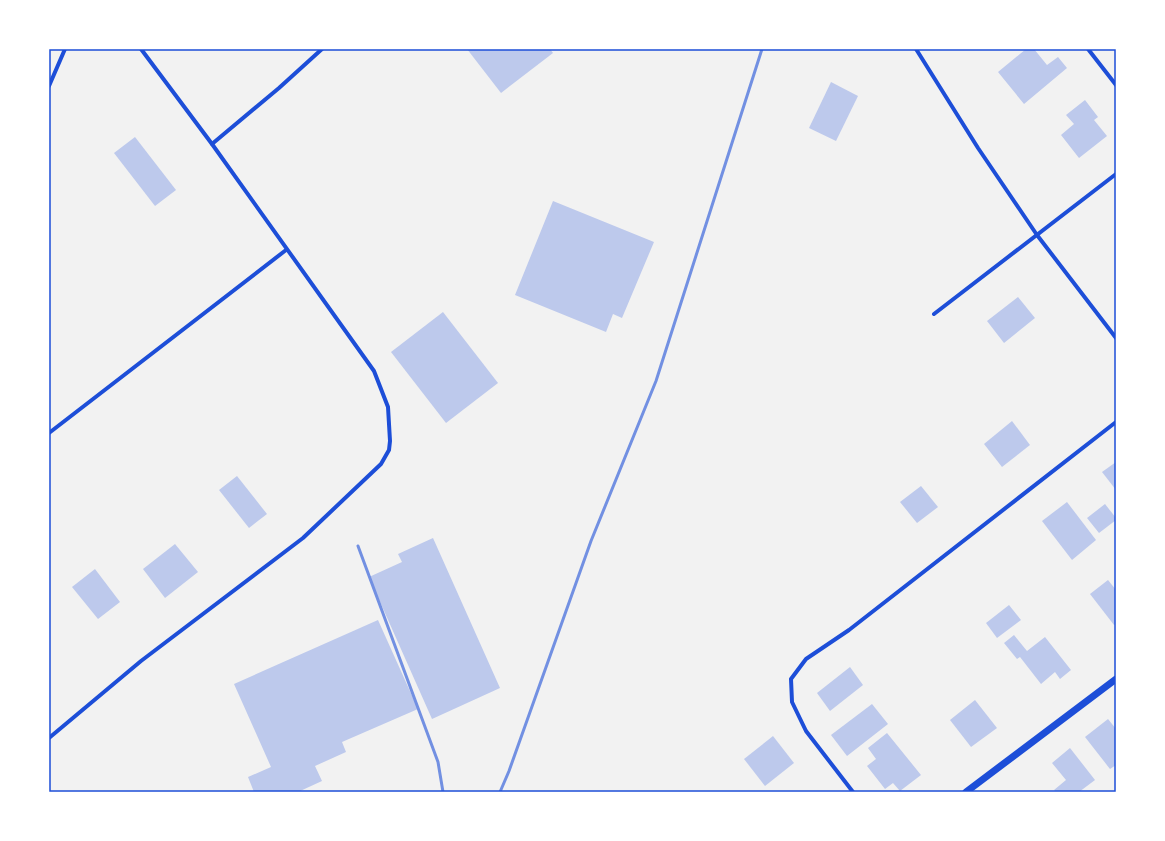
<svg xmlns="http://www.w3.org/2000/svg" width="1165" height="841" font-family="'Source Serif 4',serif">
<rect width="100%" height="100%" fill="#f2f2f2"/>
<!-- building -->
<g fill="#bdc9ec">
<path d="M467 49H550L553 53 501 93Z"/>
<path d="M1026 49H1034L1047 65 1058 57 1067 68 1024 104 998 72Z"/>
<path d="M831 82 858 96 836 141 809 128Z"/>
<path d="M1085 100 1098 117 1094 120 1107 136 1079 158 1061 135 1074 124 1066 115Z"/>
<path d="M135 137 176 190 155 206 114 153Z"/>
<path d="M553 201 654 242 622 318 613 314 606 332 515 295Z"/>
<path d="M1018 297 1035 318 1004 343 987 321Z"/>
<path d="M443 312 498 383 446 423 391 352Z"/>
<path d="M1012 421 1030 445 1002 467 984 444Z"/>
<path d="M1116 462V490L1102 472Z"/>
<path d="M237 476 267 514 249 528 219 490Z"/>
<path d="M921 486 938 507 917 523 900 502Z"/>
<path d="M1067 502 1096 540 1072 560 1042 521Z"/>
<path d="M1105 504 1116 518V520L1099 533 1087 518Z"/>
<path d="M433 538 500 688 432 719 369 577 402 562 398 554Z"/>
<path d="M175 544 198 572 165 598 143 569Z"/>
<path d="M95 569 120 602 98 619 72 587Z"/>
<path d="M1108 580 1116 590V624L1114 625 1090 594Z"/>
<path d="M1009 605 1021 620 997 638 986 623Z"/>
<path d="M378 620 418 709 342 742 346 752 315 766 322 781 298 792H254L248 777 271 767 234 684Z"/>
<path d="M1014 635 1027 651 1045 637 1071 670 1060 679 1055 672 1041 684 1020 657 1017 659 1004 643Z"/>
<path d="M850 667 863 685 830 711 817 693Z"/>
<path d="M975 700 997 728 971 747 950 720Z"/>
<path d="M872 704 888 724 847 756 831 735Z"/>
<path d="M1108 719 1116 729V765L1110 769 1085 737Z"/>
<path d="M887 733 921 775 900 791 893 783 885 789 867 766 876 759 868 748Z"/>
<path d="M773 736 794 763 765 786 744 759Z"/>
<path d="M1070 748 1095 780 1079 792H1056L1054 790 1066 780 1052 763Z"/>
</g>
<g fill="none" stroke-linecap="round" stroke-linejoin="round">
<!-- minor -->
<g stroke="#1d4ed8" stroke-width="4">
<path d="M916 49 978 148 1037 235 1116 338"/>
<path d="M1088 49 1116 85"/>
<path d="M49 86 65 49"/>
<path d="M212 144 279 88 322 49"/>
<path d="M934 314 1116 174"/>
<path d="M49 433 286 250"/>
<path d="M49 738 141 661 303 538 381 464 389 450 390 441 388 407 374 371 212 144 141 49"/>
<path d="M853 792 806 731 792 702 791 679 806 659 849 630 1116 422"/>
</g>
<!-- tertiary -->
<path stroke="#1d4ed8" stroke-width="7" d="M966 792 1116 679"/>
<!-- rail -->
<g stroke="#7290e2" stroke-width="3">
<path d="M358 546 438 762 443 792"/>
<path d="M500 792 509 771 591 541 656 381 762 49"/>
</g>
</g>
<!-- border -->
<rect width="1165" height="841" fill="none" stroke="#ffffff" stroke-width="100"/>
<rect x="50" y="50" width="1065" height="741" fill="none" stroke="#1d4ed8" stroke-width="1.5"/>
</svg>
